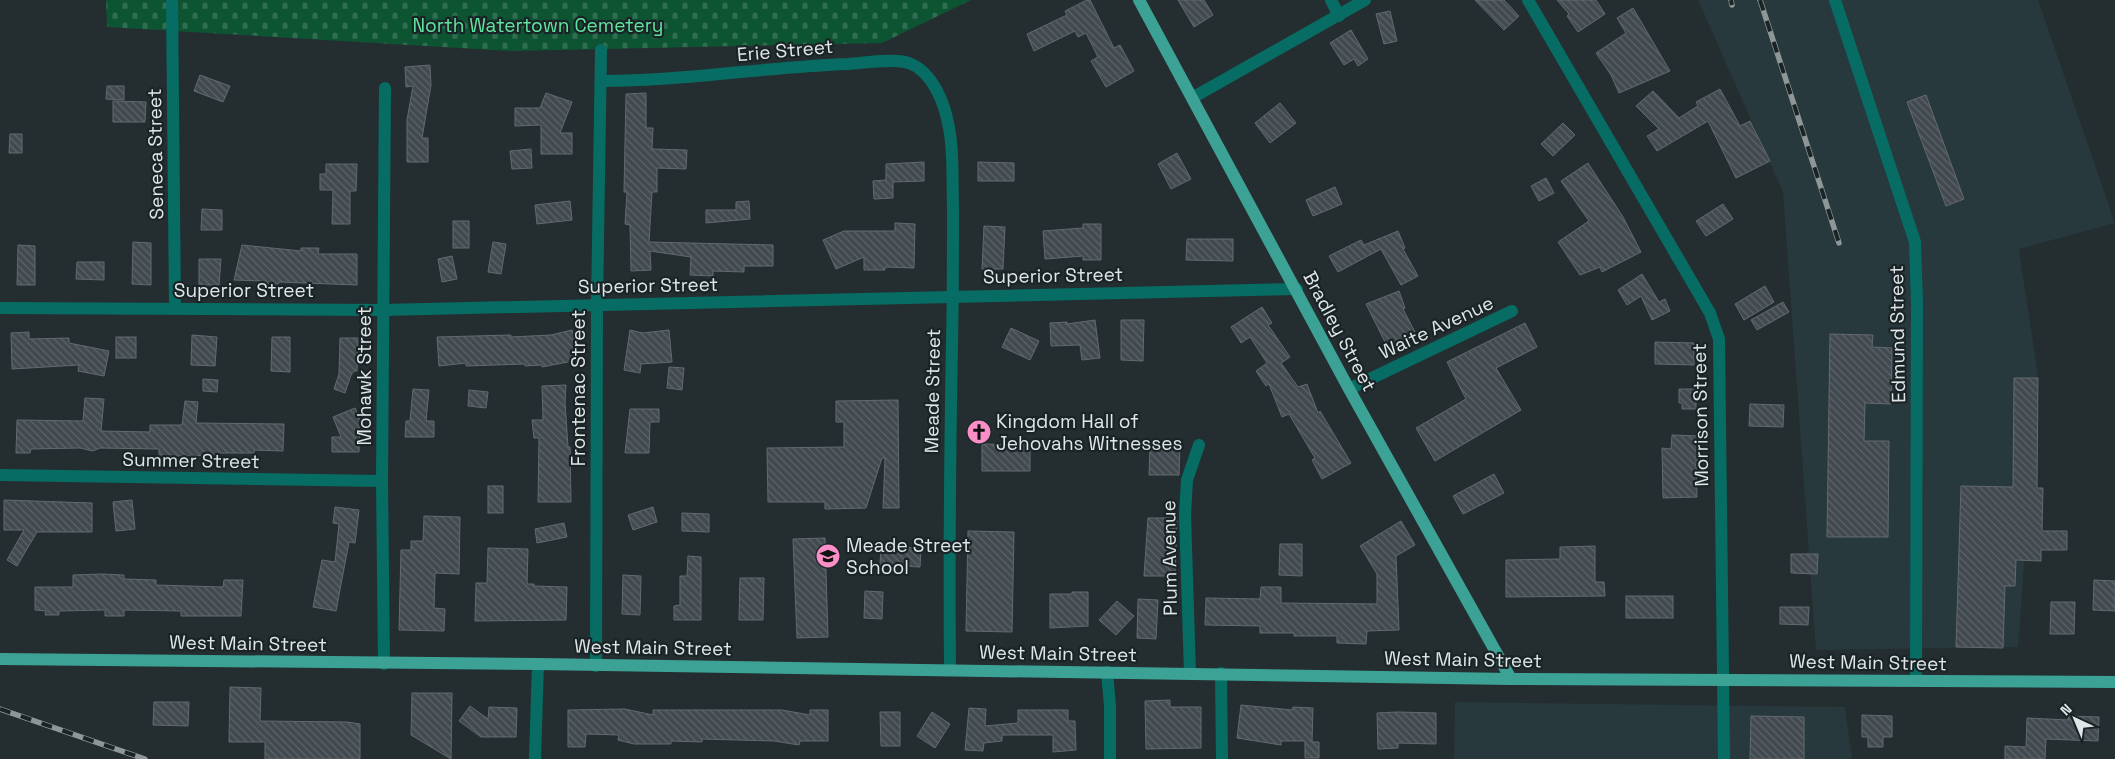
<svg xmlns="http://www.w3.org/2000/svg" width="2115" height="759" font-family="'Space Grotesk',sans-serif">
<defs>
<pattern id="cemetery-stones" width="16" height="16" patternUnits="userSpaceOnUse" patternTransform="scale(1.25)"><rect width="16" height="16" fill="#0d5433"/><path d="M2 7V4a2 2 0 0 1 4 0v3zM10 15v-3a2 2 0 0 1 4 0v3z" fill="#306d51"/></pattern>
<pattern id="building-back-hatch" width="6" height="6" patternUnits="userSpaceOnUse" patternTransform="scale(1.25)"><rect width="6" height="6" fill="#424a50"/><path d="M-1 5l2 2M0 0l6 6M5-1l2 2" fill="none" stroke="#5d6469"/></pattern>
</defs>
<rect width="100%" height="100%" fill="#242e30"/>
<!-- built -->
<g fill="#27393d">
<path d="M1698 0H2038L2115 223 2019 249 2038 376 2018 647 1816 650 1783 192Z"/>
<path d="M1455 702 1845 707 1852 759H1454Z"/>
</g>
<!-- cemetery -->
<path fill="url(#cemetery-stones)" d="M106 0H971L882 43 512 51 107 27Z"/>
<!-- building -->
<g fill="url(#building-back-hatch)" stroke="#626a70">
<path d="M1087 0H1090L1114 48 1120 45 1134 71 1106 87 1091 61 1098 57 1086 33 1078 37 1075 31 1034 51 1027 34 1067 15 1065 11Z"/>
<path d="M1178 0H1204L1213 15 1194 27Z"/>
<path d="M1475 0H1504L1519 16 1504 30Z"/>
<path d="M1557 0H1596L1605 14 1578 32 1567 16 1569 14Z"/>
<path d="M1633 8 1670 71 1619 93 1611 75 1596 53 1626 33 1617 18Z"/>
<path d="M1390 11 1397 41 1384 44 1376 14Z"/>
<path d="M1351 30 1368 59 1358 66 1354 59 1344 65 1330 43Z"/>
<path d="M430 65 431 85 422 138H428V162H407V120L413 86 406 87 405 67Z"/>
<path d="M200 75 230 86 223 102 194 91Z"/>
<path d="M107 86H124V100L106 99Z"/>
<path d="M1720 89 1740 126 1750 121 1770 161 1736 178 1708 121 1657 151 1647 136 1659 129 1636 106 1653 91 1679 118 1698 106 1696 102Z"/>
<path d="M546 93 572 102 560 133H572V154H541V125L515 126V108H540Z"/>
<path d="M646 93V128H653L652 149 687 150 686 169 657 168V192H652L649 242 773 245V266H744V272L713 271V276L690 275 691 257 650 251 651 270 631 271 630 225 625 224 627 192H624L626 94Z"/>
<path d="M1926 95 1964 199 1946 206 1907 102Z"/>
<path d="M113 101 146 102 145 122H113Z"/>
<path d="M1280 103 1296 123 1270 143 1255 123Z"/>
<path d="M1563 123 1575 135 1553 156 1541 144Z"/>
<path d="M10 134H22V153H9Z"/>
<path d="M531 149 532 168 512 169 510 151Z"/>
<path d="M1177 153 1191 179 1171 189 1158 164Z"/>
<path d="M924 162V181L893 182V198L874 199 873 181 886 180V164Z"/>
<path d="M978 162 1014 163V181H978Z"/>
<path d="M1588 163 1623 217 1641 252 1602 272 1600 267 1580 275 1558 242 1589 221 1561 181Z"/>
<path d="M326 164H357L356 191H350V224H332L333 190H320V174H326Z"/>
<path d="M1546 178 1554 193 1539 201 1531 186Z"/>
<path d="M1335 187 1342 204 1313 216 1306 200Z"/>
<path d="M570 201 572 220 537 224 535 205Z"/>
<path d="M749 201 750 219 706 223V210H736V202Z"/>
<path d="M1723 204 1733 219 1706 236 1696 221Z"/>
<path d="M202 209 222 210V230H201Z"/>
<rect x="453" y="221" width="16" height="27"/>
<path d="M895 223 915 224 914 268 885 267V270H864V257L836 269 823 240 844 231H895Z"/>
<path d="M1083 224H1101V260H1083V256L1045 259 1043 231 1083 228Z"/>
<path d="M984 226 1005 227 1003 269H982Z"/>
<path d="M1398 231 1405 248 1403 249 1418 276 1401 285 1381 249 1338 272 1329 256 1361 240 1364 245Z"/>
<path d="M1187 239H1233V261L1186 260Z"/>
<path d="M133 242 151 243V285L132 284Z"/>
<path d="M493 242 506 244 501 274 488 272Z"/>
<path d="M18 245 35 246V285H17Z"/>
<path d="M242 245 301 251V248H319L318 254H357V285L279 282 278 284 262 283V281L234 280Z"/>
<path d="M452 256 457 279 442 282 438 259Z"/>
<path d="M199 259H221L219 285H199Z"/>
<path d="M77 262H104V280L76 279Z"/>
<path d="M1642 274 1659 302 1665 299 1670 311 1652 320 1641 296 1627 305 1618 290Z"/>
<path d="M1765 286 1774 302 1744 320 1735 304Z"/>
<path d="M1399 291 1405 308 1403 309 1417 336 1389 350 1366 304Z"/>
<path d="M1783 302 1789 312 1757 330 1751 320Z"/>
<path d="M1262 307 1272 323 1268 325 1290 357 1281 363 1298 387 1307 384 1318 413 1320 411 1351 463 1322 479 1312 460 1315 458 1289 414 1282 417 1269 384 1266 386 1256 371 1267 363 1250 337 1241 343 1231 327Z"/>
<path d="M1095 320 1100 358 1082 360 1080 345 1051 346 1050 323 1067 322V324Z"/>
<path d="M1121 320H1144L1143 361 1121 360Z"/>
<path d="M1525 323 1537 347 1496 368 1521 410 1435 461 1416 428 1466 399 1447 362Z"/>
<path d="M1011 328 1039 341 1030 360 1002 347Z"/>
<path d="M572 330 578 360 542 367V365L525 366V364L466 366V363L439 366 437 337 511 335V337L551 335Z"/>
<path d="M630 330 643 333 669 330 672 362 641 364 640 373 624 370Z"/>
<path d="M29 332V339L69 338V343L109 351 104 376 78 371 79 365 12 369 11 333Z"/>
<path d="M1830 334 1873 335 1872 347 1892 348 1891 404 1865 403 1864 441H1889L1888 537H1827Z"/>
<path d="M192 335 217 337 215 366 191 365Z"/>
<rect x="116" y="337" width="20" height="21"/>
<path d="M272 337H290V372L271 371Z"/>
<path d="M340 338H358L357 371H354L351 375 345 393 334 389 339 374Z"/>
<path d="M1655 342 1694 343V365L1655 364Z"/>
<path d="M669 367 684 368 682 390 667 388Z"/>
<path d="M2014 378H2038L2037 488H2043L2042 531H2067V550H2041V561L2016 560 2015 586H2005L2003 648 1956 647 1961 486 2013 487Z"/>
<path d="M203 379 218 380 217 392 203 391Z"/>
<path d="M566 385 565 402 568 447H570L571 502H538L539 438H534L532 420H543L542 386Z"/>
<path d="M413 389 429 390 426 421H434V437H405L406 421H410Z"/>
<path d="M1679 389H1696V409H1682V403H1679Z"/>
<path d="M469 390 488 392 486 408 468 406Z"/>
<path d="M85 398 104 399 101 431 150 432V425H182L185 401 198 402 196 423 284 424 283 451 254 450V453H217V455L178 456H159V449L100 448 93 451 80 448 31 449 30 453H16L17 420 83 421Z"/>
<path d="M898 400 899 508H883L885 458H882L866 508 825 509V502H768L767 448 844 447V422H836V401Z"/>
<path d="M1750 404 1784 405 1783 427 1749 426Z"/>
<path d="M355 408 360 420 359 452H332V437H341L333 417Z"/>
<path d="M630 409H659V422H650L649 453H625Z"/>
<path d="M1672 435 1699 436 1698 460H1696L1697 497 1663 498 1662 448 1671 449Z"/>
<path d="M982 444 1030 445V471H982Z"/>
<path d="M1150 446H1180L1179 475H1149Z"/>
<path d="M1494 474 1504 493 1463 514 1453 496Z"/>
<rect x="488" y="486" width="15" height="27"/>
<path d="M4 500 92 503V532H37L17 566 7 560 24 530H4Z"/>
<path d="M132 500 135 529 116 531 113 502Z"/>
<path d="M335 507 359 510 355 543 349 542 336 611 313 607 322 560 335 562 339 524 333 523Z"/>
<path d="M653 507 657 522 633 530 628 515Z"/>
<path d="M682 513 709 514V532L682 531Z"/>
<path d="M424 516 460 517 459 574 435 573 434 608 445 609 444 631 399 630 401 550H411V541H423Z"/>
<path d="M1148 518H1177L1175 576H1144Z"/>
<path d="M1401 521 1415 545 1396 556 1399 630 1367 631 1366 644 1337 643V636H1294V633H1260V626L1205 625 1206 598 1260 599 1261 587H1281V603L1377 604V574L1360 546Z"/>
<path d="M564 523 567 537 537 543 535 529Z"/>
<path d="M968 531 1014 532 1012 632 966 631Z"/>
<path d="M825 538 828 637 797 638 793 539Z"/>
<path d="M1280 544H1302V576L1279 575Z"/>
<path d="M881 546 921 548 920 567 880 565Z"/>
<path d="M1595 546V582H1604L1605 596 1506 597V560L1560 559V547Z"/>
<path d="M488 548 528 549 527 584H534V586L567 587 566 620 475 621 476 583H487Z"/>
<path d="M1791 554H1818L1817 574 1791 573Z"/>
<path d="M688 556 701 557V620H674V606L680 605V576H687Z"/>
<path d="M102 574 124 575V579L156 580V585L223 587 224 580H243L241 616H181V611L124 610V616H105V610L59 611V615H45L46 611 35 610V587H73V575Z"/>
<path d="M623 575 641 576 640 615 622 614Z"/>
<path d="M740 578H764L763 620H739Z"/>
<path d="M2094 580 2115 581V611L2093 610Z"/>
<path d="M865 591 883 592 882 619 864 618Z"/>
<path d="M1072 592H1088V626L1050 628V594H1072Z"/>
<rect x="1626" y="596" width="47" height="22"/>
<path d="M1138 599 1158 600 1156 639 1137 638Z"/>
<path d="M1117 601 1134 616 1116 635 1099 620Z"/>
<path d="M2051 602H2075L2074 634H2050Z"/>
<path d="M1780 607H1809L1808 625 1780 624Z"/>
<path d="M230 687 261 688 260 721 347 722 360 724V759H265V742H229Z"/>
<path d="M412 693H452L451 759 411 735Z"/>
<path d="M1170 700V707H1201V748L1146 749 1145 701Z"/>
<path d="M154 702H189L188 726 153 725Z"/>
<path d="M1241 705 1292 710 1293 707 1313 708 1312 742H1319V758H1305V741H1281V745L1237 738Z"/>
<path d="M470 706 488 719 489 707 517 708 516 737H481L459 721Z"/>
<path d="M969 708 986 709 985 726 1018 723V710H1068V721H1075L1076 750 1053 752V735H1002V741L984 743 983 751 965 750Z"/>
<path d="M625 709 653 715V710H782L810 715V710H828V741H800L799 745 774 741 702 739V742L671 741V744H634L618 740 619 735 586 734 585 747H568V710Z"/>
<path d="M880 712H900V746H881Z"/>
<path d="M932 712 950 724 935 748 917 736Z"/>
<path d="M1397 712 1436 713V744L1398 743V748L1378 749 1377 713Z"/>
<path d="M1862 715 1892 716V737H1883V747H1868V737H1862Z"/>
<path d="M1751 716 1804 717V759H1750Z"/>
<path d="M2068 716 2099 717 2098 741 2046 739 2045 759H2005V746L2026 747 2027 718 2068 720Z"/>
</g>
<g fill="none" stroke-linecap="round" stroke-linejoin="round">
<!-- street -->
<g stroke="#076d64" stroke-width="12">
<path d="M172 0 175 308"/>
<path d="M1331 0 1339 16"/>
<path d="M1528 0 1710 313 1719 339 1724 759"/>
<path d="M1835 0 1915 242 1917 303 1916 681"/>
<path d="M601 81C683 81 765 67 848 64 864 63 894 58 909 63 933 72 945 104 949 128 954 153 952 181 953 207 953 252 953 297 952 343 950 452 949 561 950 670"/>
<path d="M1192 98 1365 0"/>
<path d="M0 308 383 310 1297 289"/>
<path d="M1349 389 1512 311"/>
<path d="M0 475 382 481"/>
<path d="M384 664 382 481 385 88"/>
<path d="M596 666 597 305 601 50"/>
<path d="M1107 672 1110 706V759"/>
<path d="M1190 672 1185 515 1187 480 1199 445"/>
<path d="M1221 673 1222 759"/>
<path d="M535 759 538 664"/>
</g>
<!-- primary -->
<g stroke="#3da296" stroke-width="12">
<path d="M1139 0 1349 389 1511 679"/>
<path d="M0 659 538 664 1511 679 2115 682"/>
</g>
<defs>
<g id="rail">
<path d="M1731 0 1732 5"/>
<path d="M1760 0 1839 243"/>
<path d="M0 709 145 759"/>
</g>
</defs>
<!-- rail casing -->
<use href="#rail" stroke="#8e9697" stroke-width="5.5"/>
<!-- rail -->
<use href="#rail" stroke="#1a2426" stroke-width="4" stroke-dasharray="11" stroke-linecap="butt"/>
</g>
<!-- icons -->
<defs>
<symbol id="church-disc" viewBox="-11 -11 22 22"><circle r="9.5" fill="#fa8fc7" stroke="#1a2426"/><path d="M-1.2-6h2.4v3.5h3.3v2.4h-3.3V6h-2.4V-.1h-3.3v-2.4h3.3Z" fill="#111"/></symbol>
<symbol id="school-disc" viewBox="-11 -11 22 22"><circle r="9.5" fill="#fa8fc7" stroke="#1a2426"/><path d="M0-5L7-2L0 1L-7-2ZM-4 1L0 2.5L4 1V4Q0 6-4 4Z" fill="#111"/></symbol>
</defs>
<g fill-rule="evenodd">
<use href="#church-disc" x="965" y="418" width="28" height="28"/>
<use href="#school-disc" x="814" y="542" width="28" height="28"/>
</g>
<g text-anchor="middle" stroke-width="4.5" stroke-linejoin="round" paint-order="stroke">
<!-- park labels -->
<g font-size="19" fill="#60e59f" stroke="#1a2426">
<text x="538" y="32">North Watertown Cemetery</text>
</g>
<!-- street labels -->
<g font-size="19" fill="#e0e6e7" stroke="#1a2426">
<text transform="translate(785 50) rotate(-5)" y="7">Erie Street</text>
<text transform="translate(155 154) rotate(-91)" y="7">Seneca Street</text>
<text transform="translate(1053 275) rotate(-1)" y="7">Superior Street</text>
<text transform="translate(648 285) rotate(-1)" y="7">Superior Street</text>
<text x="244" y="297">Superior Street</text>
<text transform="translate(1436 327) rotate(-25)" y="7">Waite Avenue</text>
<text transform="translate(1340 331) rotate(62)" y="7">Bradley Street</text>
<text transform="translate(1897 334) rotate(-91)" y="7">Edmund Street</text>
<text transform="translate(364 376) rotate(-90)" y="7">Mohawk Street</text>
<text transform="translate(578 388) rotate(-90)" y="7">Frontenac Street</text>
<text transform="translate(932 391) rotate(-89)" y="7">Meade Street</text>
<text transform="translate(1700 415) rotate(-91)" y="7">Morrison Street</text>
<text transform="translate(191 460) rotate(1)" y="7">Summer Street</text>
<text transform="translate(1169 558) rotate(-91)" y="7">Plum Avenue</text>
<text transform="translate(248 643) rotate(1)" y="7">West Main Street</text>
<text transform="translate(653 647) rotate(1)" y="7">West Main Street</text>
<text transform="translate(1058 653) rotate(1)" y="7">West Main Street</text>
<text transform="translate(1463 659) rotate(1)" y="7">West Main Street</text>
<text transform="translate(1868 662) rotate(1)" y="7">West Main Street</text>
</g>
<!-- poi labels -->
<g font-size="19" fill="#e0e6e7" stroke="#1a2426" text-anchor="start">
<text x="996" y="428">Kingdom Hall of<tspan x="996" dy="22">Jehovahs Witnesses</tspan></text>
<text x="846" y="552">Meade Street<tspan x="846" dy="22">School</tspan></text>
</g>
</g>
<!-- north arrow -->
<g transform="translate(2075 719) rotate(316)" stroke="#1a2426" stroke-width="4" paint-order="stroke">
<path d="M0-4L9 19L0 12L-9 19Z" fill="#e0e6e7"/>
<text y="-8" font-size="14" font-weight="bold" text-anchor="middle" fill="#e0e6e7">N</text>
</g>
</svg>
